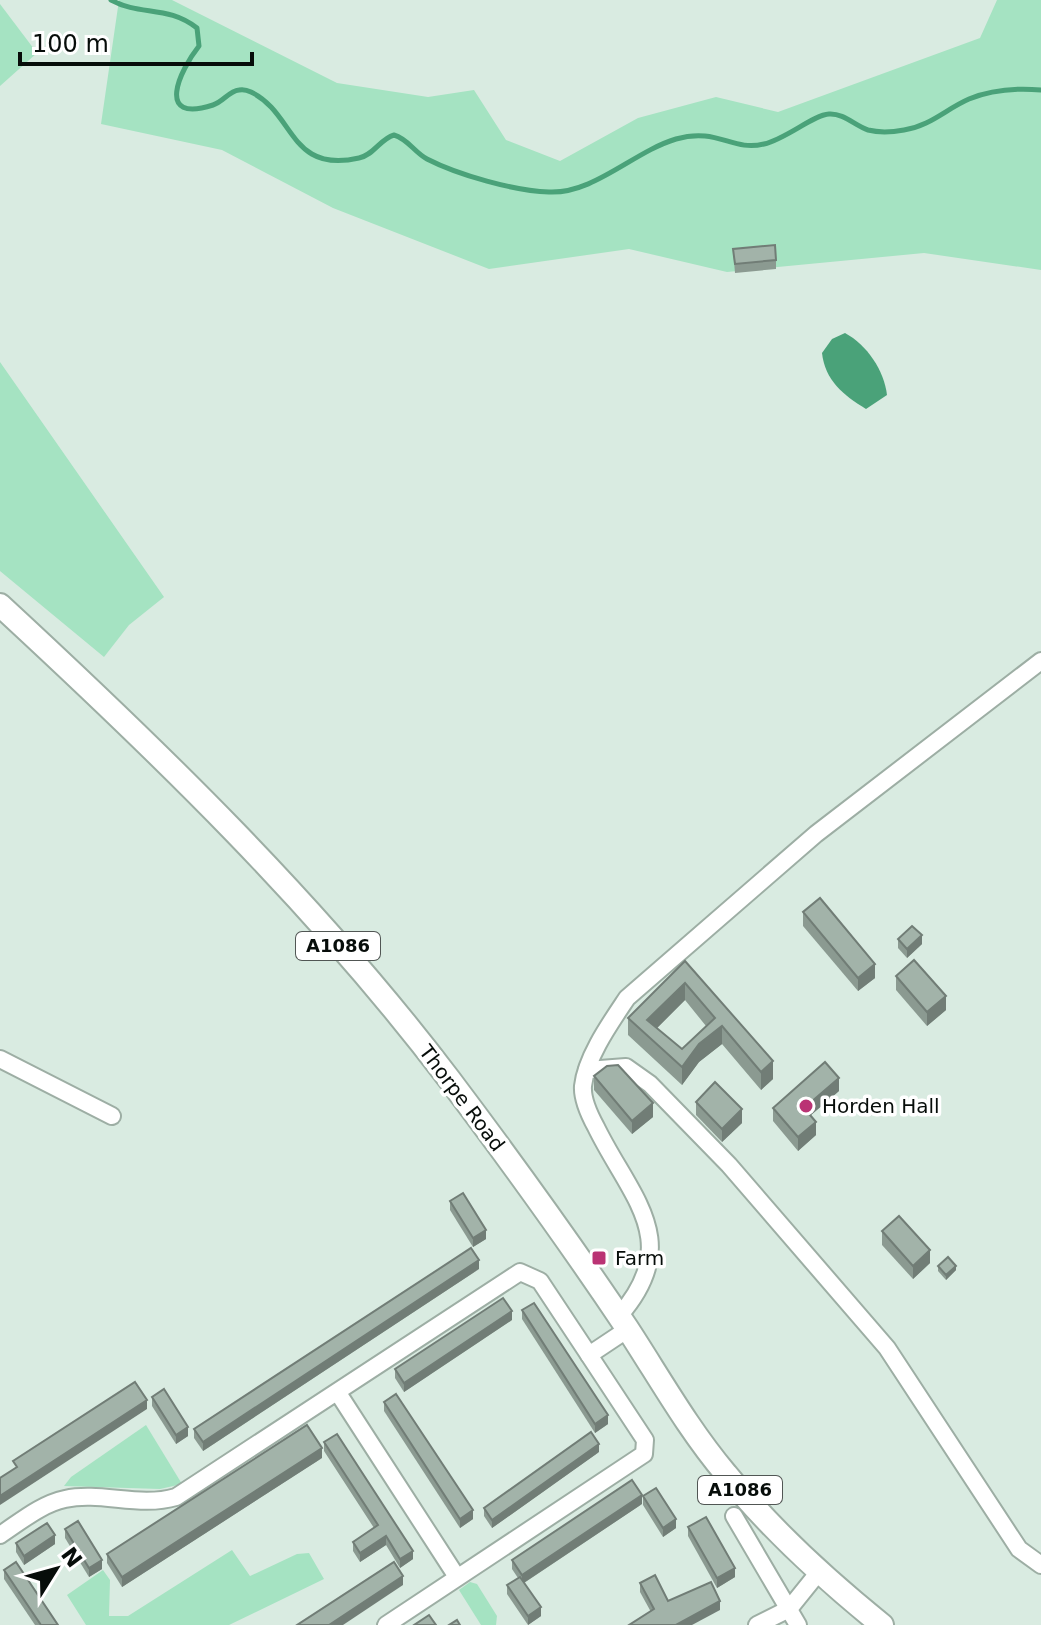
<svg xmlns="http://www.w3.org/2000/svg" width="1041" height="1625" font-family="'DejaVu Sans',sans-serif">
<rect width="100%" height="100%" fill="#d9ebe1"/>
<!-- green -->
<g fill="#a5e3c2">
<path d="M119 0H172L337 83 428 97 474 90 506 140 560 161 638 118 716 97 778 112 980 38 997 0H1041V270L924 253 727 272 629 249 489 269 333 208 222 150 101 124Z"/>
<path d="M0 4 37 53 0 86Z"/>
<path d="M0 362 164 597 129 625 104 657 0 571Z"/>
<path d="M146 1425 182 1484 160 1489 64 1486 71 1477Z"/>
<path d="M232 1550 250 1576 297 1554 309 1553 324 1579 229 1625H86L67 1595 103 1570 110 1580 109 1616H128Z"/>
<path d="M470 1582 477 1584 497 1616 496 1625H481L459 1590Z"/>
</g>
<!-- water -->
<path fill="#4aa279" d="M845 333C867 345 884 370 887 395L866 409C843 395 825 380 822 353L832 339Z"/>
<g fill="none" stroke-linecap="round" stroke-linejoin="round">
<!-- stream -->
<path stroke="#4aa279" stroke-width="5" d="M111 0C140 16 168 5 197 28L199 46C180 70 154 124 213 105 223 102 229 91 239 90 244 89 247 90 251 92 295 113 289 174 359 158 374 155 380 139 394 135 408 139 414 152 427 159 458 175 515 191 549 192 594 194 633 152 676 139 718 127 732 152 764 144 786 139 813 115 829 114 844 113 855 126 868 130 880 133 893 132 904 130 930 126 946 109 969 99 991 90 1018 88 1041 90"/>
<defs>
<g id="minor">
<path d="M0 1059 112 1116"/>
<path d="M587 1070 626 1067 650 1084 729 1165 887 1348 1019 1549 1041 1565"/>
<path d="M619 1316C685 1241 630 1197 596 1127 590 1116 582 1099 583 1086 586 1057 611 1022 627 998L816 834 1041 661"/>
<path d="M338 1393 457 1577"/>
<path d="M734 1516 798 1625"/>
<path d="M0 1535C20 1522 41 1504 65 1499 101 1491 139 1508 176 1497L520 1272 540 1281 589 1355 628 1329"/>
<path d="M386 1625 644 1454 645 1440 589 1355"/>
<path d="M757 1625 789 1609 818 1573"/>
</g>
<path id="major" d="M0 605C159 752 317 905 449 1079 510 1160 570 1243 627 1328 659 1377 688 1429 726 1474 772 1531 825 1579 882 1625"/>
</defs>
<!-- minor casing -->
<use href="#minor" stroke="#9daea4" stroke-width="20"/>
<!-- major casing -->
<use href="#major" stroke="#9daea4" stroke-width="26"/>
<!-- minor -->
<use href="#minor" stroke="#fff" stroke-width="16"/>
<!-- major -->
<use href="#major" stroke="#fff" stroke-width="22"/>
</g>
<!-- wall -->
<g fill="#8b9a91" fill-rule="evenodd">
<path d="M733 249 776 260V269L735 273Z"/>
<path d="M803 912 875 978 858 991 803 926Z"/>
<path d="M898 939 922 944 907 958 898 948Z"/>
<path d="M685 961 773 1079 761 1090 722 1044 699 1062 682 1085 628 1035V1018ZM685 1000 706 1026 682 1049 657 1028Z"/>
<path d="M896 976 946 1010 927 1026 896 990Z"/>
<path d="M594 1076 653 1117 632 1134 594 1090Z"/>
<path d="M839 1091 811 1115 816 1135 798 1151 773 1121V1108Z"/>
<path d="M696 1102 742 1123 722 1142 696 1115Z"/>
<path d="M450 1201 486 1239 473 1247 450 1210Z"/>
<path d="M882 1231 930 1263 913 1279 882 1245Z"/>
<path d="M938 1266 956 1270 946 1280 938 1271Z"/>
<path d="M479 1269 203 1451 194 1438V1429Z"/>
<path d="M522 1310 608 1424 595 1433 522 1319Z"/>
<path d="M512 1320 404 1392 395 1378V1369Z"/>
<path d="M152 1397 188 1436 176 1444 152 1406Z"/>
<path d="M384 1402 473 1519 460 1528 384 1411Z"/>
<path d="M324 1442 413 1559 400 1568 386 1545 360 1562 353 1551V1542L374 1528 324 1451Z"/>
<path d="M599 1452 492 1528 484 1516V1508Z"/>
<path d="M322 1458 122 1587 107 1563V1554Z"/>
<path d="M643 1496 676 1528 663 1537 643 1505Z"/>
<path d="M642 1504 524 1583 541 1616 528 1625 507 1594V1585L518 1578 512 1569V1560Z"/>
<path d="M688 1527 735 1577 717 1588 688 1536Z"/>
<path d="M65 1529 102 1569 89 1577 65 1538Z"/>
<path d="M16 1543 55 1544 24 1565 16 1552Z"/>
<path d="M4 1570 58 1625H35L4 1579Z"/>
<path d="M640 1583 668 1601 720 1610 651 1612 640 1592Z"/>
</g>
<!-- shaded-wall -->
<g fill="#717d76">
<path d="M922 935V944L907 958V949Z"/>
<path d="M875 964V978L858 991V978Z"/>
<path d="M685 983V1000L648 1037 647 1020Z"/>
<path d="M946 996V1010L927 1026V1012Z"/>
<path d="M722 1026V1044L699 1062 682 1085V1067L699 1044Z"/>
<path d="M773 1061V1079L761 1090V1072Z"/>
<path d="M839 1078V1091L804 1121V1108Z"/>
<path d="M653 1103V1117L632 1134V1121Z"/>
<path d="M742 1109V1123L722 1142V1129Z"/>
<path d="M816 1122V1135L798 1151V1137Z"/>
<path d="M486 1230V1239L473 1247V1238Z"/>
<path d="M930 1250V1263L913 1279V1266Z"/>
<path d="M479 1260V1269L203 1451V1442Z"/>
<path d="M956 1266V1270L946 1280V1275Z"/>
<path d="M512 1311V1320L404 1392V1383Z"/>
<path d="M147 1400V1409L0 1505V1496Z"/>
<path d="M608 1415V1424L595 1433V1424Z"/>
<path d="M188 1427V1436L176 1444V1435Z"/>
<path d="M599 1444V1452L492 1528V1520Z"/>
<path d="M322 1448V1458L122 1587V1577Z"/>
<path d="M642 1495V1504L522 1584V1575Z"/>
<path d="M473 1510V1519L460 1528V1519Z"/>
<path d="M676 1519V1528L663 1537V1528Z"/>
<path d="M55 1535V1544L24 1565V1556Z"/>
<path d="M386 1536V1545L360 1562V1553Z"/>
<path d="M413 1551V1559L400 1568V1559Z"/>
<path d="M102 1560V1569L89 1577V1568Z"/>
<path d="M735 1568V1577L717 1588V1578Z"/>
<path d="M403 1576V1585L343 1625H329Z"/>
<path d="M720 1601V1610L692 1625H676Z"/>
<path d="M541 1607V1616L528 1625V1616Z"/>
</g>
<!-- building -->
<g fill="#a2b3a9" stroke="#717d76" stroke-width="2" fill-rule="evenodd">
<path d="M775 245 776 260 735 264 733 249Z"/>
<path d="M820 898 875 964 858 978 803 912Z"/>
<path d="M912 926 922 935 907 949 898 939Z"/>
<path d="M914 960 946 996 927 1012 896 976Z"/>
<path d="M685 961 773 1061 761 1072 722 1026 699 1044 682 1067 628 1018ZM685 983 715 1018 682 1049 647 1020Z"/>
<path d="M825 1062 839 1078 804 1108 816 1122 798 1137 773 1108Z"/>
<path d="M618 1065 653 1103 632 1121 594 1076 607 1066Z"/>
<path d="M715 1082 742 1109 722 1129 696 1102Z"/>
<path d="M463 1193 486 1230 473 1238 450 1201Z"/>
<path d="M899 1216 930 1250 913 1266 882 1231Z"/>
<path d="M471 1248 479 1260 203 1442 194 1429Z"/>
<path d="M948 1257 956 1266 946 1275 938 1266Z"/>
<path d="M503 1298 512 1311 404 1383 395 1369Z"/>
<path d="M534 1303 608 1415 595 1424 522 1310Z"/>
<path d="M135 1382 147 1400 0 1496V1478L17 1467 13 1461Z"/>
<path d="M164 1389 188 1427 176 1435 152 1397Z"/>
<path d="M396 1394 473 1510 460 1519 384 1402Z"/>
<path d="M307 1425 322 1448 122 1577 107 1554Z"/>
<path d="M591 1432 599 1444 492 1520 484 1508Z"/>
<path d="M337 1434 413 1551 400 1559 386 1536 360 1553 353 1542 378 1525 324 1442Z"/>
<path d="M632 1480 642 1495 522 1575 512 1560Z"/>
<path d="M656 1488 676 1519 663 1528 643 1496Z"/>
<path d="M706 1517 735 1568 717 1578 688 1527Z"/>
<path d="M78 1521 102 1560 89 1568 65 1529Z"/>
<path d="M47 1523 55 1535 24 1556 16 1543Z"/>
<path d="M16 1562 58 1625H41L4 1570Z"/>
<path d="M394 1562 403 1576 329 1625H297Z"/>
<path d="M655 1575 668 1601 711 1582 720 1601 676 1625H629L654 1609 640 1583Z"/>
<path d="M520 1577 541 1607 528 1616 507 1585Z"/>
<path d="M429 1615 436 1625H414Z"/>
<path d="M457 1620 460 1625H449Z"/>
</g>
<!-- markers -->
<g fill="#ba3374" stroke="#fff" stroke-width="3">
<circle cx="806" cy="1106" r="8"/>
<rect x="591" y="1250" width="16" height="16" rx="4"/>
</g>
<g text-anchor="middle" stroke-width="7" stroke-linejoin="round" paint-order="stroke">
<!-- shield labels -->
<g fill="#fff" stroke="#515654" stroke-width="2">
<rect x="296" y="932" width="84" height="28" rx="6"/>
<rect x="698" y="1476" width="84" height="28" rx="6"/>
</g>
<g font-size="18" font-weight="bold" fill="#070d0a">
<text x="338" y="952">A1086</text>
<text x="740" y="1496">A1086</text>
</g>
<!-- street labels -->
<g font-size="20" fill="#070d0a" stroke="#fff">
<text transform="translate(462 1098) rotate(53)" y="7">Thorpe Road</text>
</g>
<!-- poi labels -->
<g font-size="20" fill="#070d0a" stroke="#fff" text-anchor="start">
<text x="822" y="1113">Horden Hall</text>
<text x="615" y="1265">Farm</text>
</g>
</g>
<!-- north arrow -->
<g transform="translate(56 1569) rotate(53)" stroke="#ffffff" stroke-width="6" paint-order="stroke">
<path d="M0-6L14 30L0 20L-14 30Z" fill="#070d0a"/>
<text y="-12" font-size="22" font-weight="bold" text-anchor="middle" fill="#070d0a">N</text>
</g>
<!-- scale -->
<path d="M20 52v12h232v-12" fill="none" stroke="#070d0a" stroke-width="4"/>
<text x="32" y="52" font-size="24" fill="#070d0a" stroke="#ffffff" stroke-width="6" paint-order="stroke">100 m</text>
</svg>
